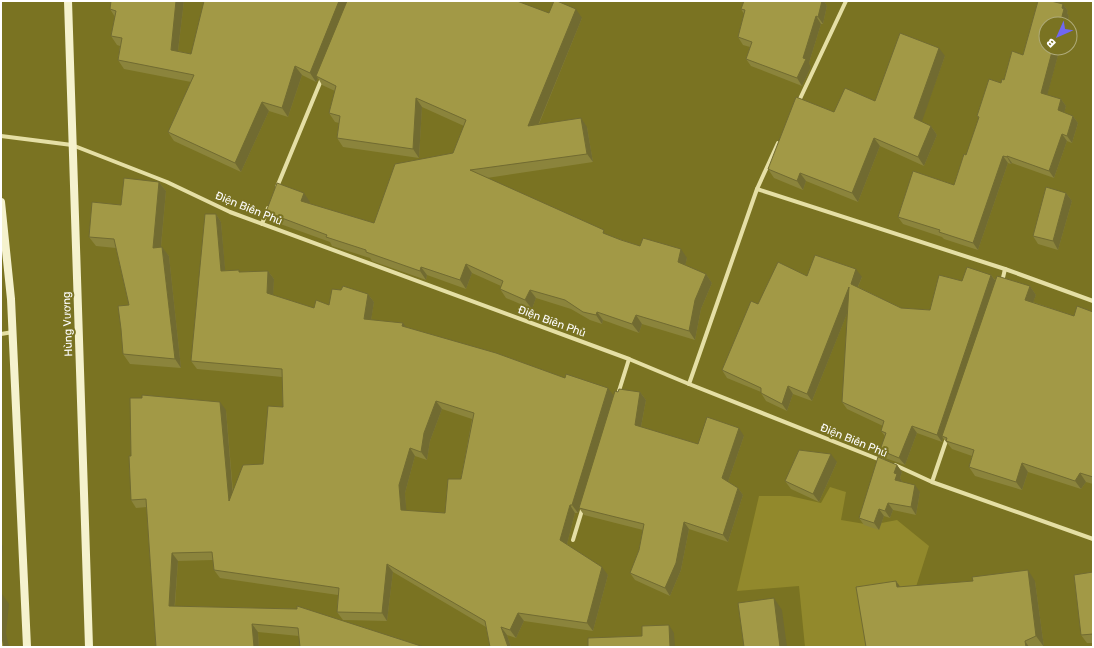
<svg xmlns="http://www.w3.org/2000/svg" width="1094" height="648" font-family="Rubik,sans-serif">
<rect width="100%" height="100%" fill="#7a7322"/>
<!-- green -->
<path fill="#92892c" d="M830 487 846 492 841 520 871 525 897 520 929 546 915 590 867 647H805L799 586 737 591 759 496H790L821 503Z"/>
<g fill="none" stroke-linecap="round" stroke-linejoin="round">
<!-- minor -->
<g stroke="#e5dfa5" stroke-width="4">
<path d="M798 103 846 1"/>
<path d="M1 136 72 145 167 182 230 212 629 359 689 384 883 461"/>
<path d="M277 187 322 78"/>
<path d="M757 189 1005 269 1093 301"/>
<path d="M262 224 268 208"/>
<path d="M1002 282 1005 269"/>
<path d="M1 334 13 332"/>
<path d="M689 384 757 189 778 143"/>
<path d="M618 394 629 359"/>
<path d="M895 465 932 482 1093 539"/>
<path d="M932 482 947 438"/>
<path d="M573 540 583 507"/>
</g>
<!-- secondary -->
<g stroke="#f5f2ce" stroke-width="8">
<path d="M68 1 89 647"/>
<path d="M1 202 11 299 27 647"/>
</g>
</g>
<!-- wall -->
<g fill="#8b843c" fill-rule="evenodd">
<path d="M111 1H184L178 51 191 54 549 13 582 18 539 124 587 127 593 162 487 178 607 235 640 246 687 258 685 266 706 274 712 283 701 309 695 340 642 324 639 333 603 320 602 324 590 320 571 309 536 298 532 309 506 298 500 289 501 286 472 273 466 289 427 275 426 280 372 261 370 258 332 246 330 242 272 221 266 212 310 202 309 204 374 223 453 153 464 126 422 107 419 158 343 147 337 138 339 123 335 122 329 113 335 91 322 85 318 78 316 82 302 75 288 117 269 111 241 172 174 141 168 132 191 82 124 69 118 60 120 46 117 45 111 36 115 17 110 9Z"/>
<path d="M744 1H824L827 6 823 24H821L809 63 811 67 802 86 751 66 746 59 750 47 743 45 738 37 744 14 741 9Z"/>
<path d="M1038 1H1051L1063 4 1068 11 1067 13 1069 16 1067 24H1046V48H1060L1047 95 1061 99 1066 106 1064 113 1073 116 1078 123 1072 143 1067 141 1054 178 1012 163 1011 164 1008 163 978 250 944 239 942 237 903 224 898 217 913 171 954 185 964 154 966 155 979 118 977 116 989 79 1001 83 1002 79 1004 80 1012 51 1023 55Z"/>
<path d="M945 56 921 122 931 126 937 135 924 166 880 146 858 202 806 181 803 190 774 178 768 169 834 112 875 101Z"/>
<path d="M159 182 166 191 161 247 169 256 181 368 130 364 123 354 129 305 116 248 96 246 89 237 121 205Z"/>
<path d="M1066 193 1072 201 1058 250 1038 244 1033 236Z"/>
<path d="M216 214 221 222 225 271 240 272 268 271 274 279 273 295 314 308 329 305 368 294 374 302 371 320 406 327 614 396 618 392H640L646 400 641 427 698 444 744 436 728 482 738 488 743 495 728 542 689 529 681 570 670 596 635 580 630 573 639 550 643 530 584 515 579 508 578 513H575L567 544 608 575 593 631 524 621 516 638 507 635 511 647H490L486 627 393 572 387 621 343 620 337 612 338 595 220 578 214 570 213 560 178 561 175 606 297 609 299 636 258 632 259 647H156L147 507 136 508 131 500V456L226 410 233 491 263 464 283 407 282 377 197 369 191 361ZM442 409 472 419 461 479 445 513 406 511 405 493 415 456 427 460 430 441Z"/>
<path d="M991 275 996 281 1030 286 1036 295 1033 302 1074 316 1093 312V484L1086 482 1081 489 1028 472 1022 490 975 476 969 467 972 456 952 449 943 438 942 442 917 433 905 465 885 458 880 450 885 436 881 431 883 426 847 409 842 402 848 311 812 401 793 394 787 411 766 401 761 393V392L727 378 722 370 758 304 807 276 862 277 858 287 901 308 930 310 962 281Z"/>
<path d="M837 462 819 502 791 489 785 481Z"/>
<path d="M897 465 902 472 900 478 902 481V482L920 492 916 515 893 510 890 518 884 516 879 530 864 525 859 518Z"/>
<path d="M1093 572V643H1087L1081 635Z"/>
<path d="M1035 581 1044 647H866L900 587Z"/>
</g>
<!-- shaded-wall -->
<g fill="#716b31">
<path d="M176 1H184L177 59 171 50Z"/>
<path d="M339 1H349L316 76 318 78 316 82 310 73Z"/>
<path d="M822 1H824L827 6 823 24 818 17Z"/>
<path d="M1063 4 1068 11 1067 13 1069 16 1067 24H1060L1062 8Z"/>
<path d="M576 9 582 18 534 135 528 126Z"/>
<path d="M816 16 821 24 809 63 811 67 802 86 797 78 803 58Z"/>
<path d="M939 48 945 56 920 127 914 118Z"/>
<path d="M1053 48H1060L1046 100 1041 93Z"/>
<path d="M295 66 302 75 288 117 282 108Z"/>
<path d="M416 98 422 107 419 158 413 149Z"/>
<path d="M1061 99 1066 106 1063 118 1058 110Z"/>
<path d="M262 102 269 111 241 172 235 163Z"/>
<path d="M1073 116 1078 123 1072 143 1067 136Z"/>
<path d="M581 118 587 127 593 162 587 154Z"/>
<path d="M931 126 937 135 924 166 918 157Z"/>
<path d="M1062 134 1067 141 1054 178 1049 171Z"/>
<path d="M874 138 880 146 858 202 852 193Z"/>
<path d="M1003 156 1008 163 978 250 973 243Z"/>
<path d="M1007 156 1012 163 1011 164 1007 157Z"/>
<path d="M800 173 806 181 803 190 797 181Z"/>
<path d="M159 182 166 191 160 257 153 248Z"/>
<path d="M304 193 310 202 307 210 301 201Z"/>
<path d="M1066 193 1072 201 1058 250 1053 241Z"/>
<path d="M216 214 221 222 226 279 221 271Z"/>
<path d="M162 247 169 256 181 368 175 359Z"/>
<path d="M681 249 687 258 684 271 678 262Z"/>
<path d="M466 264 472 273 466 289 460 280Z"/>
<path d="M421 267 427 275 426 280 420 271Z"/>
<path d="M856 269 862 277 856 291 851 284Z"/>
<path d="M268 271 274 279 273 301 267 293Z"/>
<path d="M706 274 712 283 701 309 695 340 689 331 695 300Z"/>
<path d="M991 275 997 283 942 436 943 438 942 442 937 435Z"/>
<path d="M1030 286 1036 295 1031 308 1025 300Z"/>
<path d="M849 287 855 294 812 401 807 394Z"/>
<path d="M530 290 536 298 532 309 525 300Z"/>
<path d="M368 294 374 302 370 327 364 319Z"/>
<path d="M597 312 603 320 602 324 596 315Z"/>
<path d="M636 315 642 324 639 333 632 324Z"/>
<path d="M403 323 409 331 402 326Z"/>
<path d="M788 386 793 394 787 411 782 404Z"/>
<path d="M608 388 614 396 578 513 572 505Z"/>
<path d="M640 392 646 400 640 432 635 425Z"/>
<path d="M436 401 442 409 430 441 427 460 421 452 424 433Z"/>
<path d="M220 402 226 410 234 509 229 501Z"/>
<path d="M912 426 917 433 905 465 899 458Z"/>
<path d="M739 428 744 436 727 485 722 478Z"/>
<path d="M410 448 415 456 405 493 407 518 401 510 399 485Z"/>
<path d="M831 454 837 462 819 502 813 494Z"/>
<path d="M1022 463 1028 472 1022 490 1016 482Z"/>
<path d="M897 465 902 472 900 478 902 481 900 487 895 480 894 473Z"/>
<path d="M1080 473 1086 482 1081 489 1075 481Z"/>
<path d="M915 485 920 492 916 515 911 507Z"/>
<path d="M738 488 743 495 728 542 723 535Z"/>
<path d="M888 503 893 510 890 518 885 511Z"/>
<path d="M570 505 575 513 566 548 560 540Z"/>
<path d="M879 509 884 516 879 530 874 523Z"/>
<path d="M684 522 689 529 681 570 670 596 665 588Z"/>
<path d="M1 544 3 546 1 566Z"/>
<path d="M172 553 178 561 174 614 169 606Z"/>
<path d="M387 564 393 572 387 621 382 613Z"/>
<path d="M602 567 608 575 593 631 587 623Z"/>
<path d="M1028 570 1035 581 1044 647 1036 636Z"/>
<path d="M896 581 904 592 897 587Z"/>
<path d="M2 594 9 604 6 633 9 647H4L1 633V603Z"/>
<path d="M774 598 782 610 787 647H780Z"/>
<path d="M518 613 524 621 516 638 510 630Z"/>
<path d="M252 624 258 632 259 647H254Z"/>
<path d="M669 625 674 633 675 647H670Z"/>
<path d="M501 627 507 635 511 647H508Z"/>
<path d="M1025 641 1029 647H1026Z"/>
</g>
<!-- building -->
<g fill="#a29946" stroke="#716b31" fill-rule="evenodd">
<path d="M111 1H176L171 50 191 54 204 1H339L310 73 295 66 282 108 262 102 235 163 168 132 194 75 118 60 122 38 111 36 116 11 110 9Z"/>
<path d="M347 1H517L549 13 554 1H557L576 9 528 126 581 118 587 154 470 170 604 230 603 233 621 240 640 246 643 238 681 249 678 262 706 274 695 300 689 331 636 315 632 324 597 312 596 315 583 312 565 300 530 290 525 300 500 289 503 281 466 264 460 280 421 267 420 271 366 252V250L326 237 327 235 266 212 277 183 304 193 301 201 374 223 395 164 453 153 466 120 416 98 413 149 337 138 340 116 329 113 336 86 316 76Z"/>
<path d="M744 1H822L818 17 816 16 803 58 806 59 797 78 746 59 752 42 738 37 745 10 741 9Z"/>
<path d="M1038 1H1051L1063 4 1062 8 1064 9 1060 24H1046V48H1053L1041 93 1061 99 1058 110 1073 116 1067 136 1062 134 1049 171 1007 156V157L1003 156 973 243 939 232 940 230 898 217 913 171 954 185 964 154 966 155 979 117 977 116 989 79 1001 83 1002 79 1004 80 1012 51 1023 55Z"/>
<path d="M900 33 939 48 914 118 931 126 918 157 874 138 852 193 800 173 797 181 768 169 796 97 834 112 845 88 875 101Z"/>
<path d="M124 178 159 182 153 248 162 247 175 359 123 354 121 329 118 306 129 305 114 239 89 237 92 202 121 205Z"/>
<path d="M1046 187 1066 193 1053 241 1033 236Z"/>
<path d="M205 214H216L221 271 239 270V272L268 271 267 293 314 308 316 300 329 305 332 289 341 290 343 286 368 294 364 319 403 323 402 326 496 353 565 378 566 374 608 388 572 505H570L560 540 602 567 587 623 518 613 510 630 501 627 508 647H490L485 621 387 564 382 613 337 612 339 588 214 570 212 552 172 553 169 606 297 609V606L424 647H300L298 628 252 624 254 647H156L146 499 131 500 129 456H131L130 398H142V395L220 402 229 501 243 465 263 464 268 406 283 407 282 369 191 361ZM436 401 474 413 461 479H448L445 513 401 510 399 485 410 448 421 452 424 433Z"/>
<path d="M815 255 856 269 851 284 901 308 930 310 939 275 962 281 967 267 991 275 937 435 912 426 899 458 880 450 886 433 881 431 884 421 842 402 849 287 807 394 788 386 782 404 761 393V388L722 370 751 301 758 304 778 262 807 276Z"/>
<path d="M997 276 1030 286 1025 300 1074 316 1077 306 1093 312V477L1080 473 1075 481 1022 463 1016 482 969 467 974 450 946 441 947 438 942 436Z"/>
<path d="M619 389 640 392 635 425 698 444 707 417 739 428 722 478 738 488 723 535 684 522 676 563 665 588 630 573 639 550 644 524 579 508 615 391 618 392Z"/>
<path d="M799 450 831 454 813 494 785 481Z"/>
<path d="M878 457 897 465 894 473 897 474 895 480 915 485 911 507 888 503 885 511 879 509 874 523 859 518Z"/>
<path d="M1028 570 1036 636 1025 641 1026 647H866L856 587 896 581 897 587 973 581 972 577Z"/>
<path d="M1093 572V634L1081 635 1074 575Z"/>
<path d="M774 598 780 647H744L738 603Z"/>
<path d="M669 625 670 647H588V638L642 636V626Z"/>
<path d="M1 633 4 647H1Z"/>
</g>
<g text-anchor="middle" stroke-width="4" stroke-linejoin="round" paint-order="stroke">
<!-- street labels -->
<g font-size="11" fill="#fff" stroke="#7a7322">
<text transform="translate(249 208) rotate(22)" y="4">Điện Biên Phủ</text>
<text transform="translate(552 321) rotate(20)" y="4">Điện Biên Phủ</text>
<text transform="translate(67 324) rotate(-92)" y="4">Hùng Vương</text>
<text transform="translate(854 440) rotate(22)" y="4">Điện Biên Phủ</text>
</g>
</g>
<!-- border -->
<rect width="1094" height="648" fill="none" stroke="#ffffff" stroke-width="4"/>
<!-- north arrow -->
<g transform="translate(1058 36) rotate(225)"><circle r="19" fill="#7a7322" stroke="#afab7a"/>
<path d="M0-3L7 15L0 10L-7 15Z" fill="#7067f1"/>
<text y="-6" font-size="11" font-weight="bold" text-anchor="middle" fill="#ffffff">B</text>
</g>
</svg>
